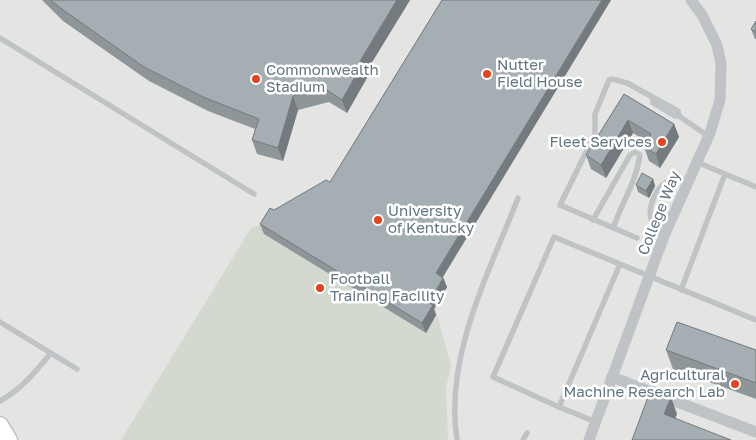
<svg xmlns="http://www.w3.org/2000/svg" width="756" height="440" font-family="'Golos Text',sans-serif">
<rect width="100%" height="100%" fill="#f4f4ef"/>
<!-- built -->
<rect fill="#e4e5e3" x="0" y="0" width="756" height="440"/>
<!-- green -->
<path fill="#d3d9cf" d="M327 202 432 295 451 366 446 388 448 440H121L251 228Z"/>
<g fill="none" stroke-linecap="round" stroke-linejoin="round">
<defs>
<path id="secondary" d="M0 425 9 440"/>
</defs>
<!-- secondary casing -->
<use href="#secondary" stroke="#b1b7bb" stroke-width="18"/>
<!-- service -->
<g stroke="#bfc3c6" stroke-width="5.5">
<path d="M0 38 254 194"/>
<path d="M653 99V103L675 116H679"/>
<path d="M725 174 756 187"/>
<path d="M593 220 630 155 635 152 640 155C636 182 622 203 613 228"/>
<path d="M664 236C659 232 655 228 652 222 646 207 657 184 672 180 677 179 683 180 688 181"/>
<path d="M637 238 560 205 595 134V114L609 80 612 79 627 83 678 111 679 116 708 136"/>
<path d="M620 264 559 407 493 377 554 237 756 320"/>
<path d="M681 290 725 174 697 162"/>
<path d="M0 322 77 369"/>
<path d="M0 401C22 389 35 372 51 353"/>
<path d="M559 407 596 422"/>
<path d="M457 440C444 357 489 273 518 198"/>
<path d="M523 440 527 433"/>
</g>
<!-- minor -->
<g stroke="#bfc3c6" stroke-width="11">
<path d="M612 377 756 432"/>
<path d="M589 440 664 236 710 133 720 100 721 64 717 45 702 15 691 0"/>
</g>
<!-- secondary -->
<use href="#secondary" stroke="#fff" stroke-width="16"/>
</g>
<!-- wall -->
<g fill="#8e9699">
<path d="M42 0H410L366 72 368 76 347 113 329 102 298 110 283 161 257 154 252 140 255 129 208 111 149 81 63 21Z"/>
<path d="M442 0H611L443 277 447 287 434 309 436 315 426 333 264 234 260 224 274 210 330 182Z"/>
<path d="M756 21V39H755L751 29Z"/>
<path d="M624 94 674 124 679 137 660 168 649 161 644 147 647 142 633 133 606 178 591 169 586 155Z"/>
<path d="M653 179 655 186 649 198 638 192 636 185Z"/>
<path d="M666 350H756V399L673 369Z"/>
</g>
<!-- shaded-wall -->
<g fill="#747a7d">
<path d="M397 0H410L366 72 368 76 347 113 342 100 360 61Z"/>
<path d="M602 0H611L439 283 436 273Z"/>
<path d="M293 96 298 110 283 161 278 148Z"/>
<path d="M628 120 633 133 606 178 601 165Z"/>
<path d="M674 124 679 137 660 168 656 154Z"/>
<path d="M653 179 655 186 649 198 646 191Z"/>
<path d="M443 278 447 287 434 309 436 315 426 333 422 323 429 303Z"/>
<path d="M671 397 677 414 670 432 664 414Z"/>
</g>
<!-- building -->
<g fill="#a5aeb2" stroke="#747a7d">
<path d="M51 0H397L360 61 363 63 342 100 324 88 293 96 278 148 252 140 259 119 203 97 144 67 59 7Z"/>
<path d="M442 0H602L436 273 443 278 429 303 433 305 422 323 260 224 270 208 274 210 326 180 330 182Z"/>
<path d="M756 21V32L751 29Z"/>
<path d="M624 94 674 124 656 154 644 147 651 134 628 120 601 165 586 155Z"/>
<path d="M642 173 653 179 646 191 636 185Z"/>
<path d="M677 322 756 350V383L666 350Z"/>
<path d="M651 389 671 397 664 414 731 440H632Z"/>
</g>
<!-- markers -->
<g fill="#e4441f" stroke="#fff" stroke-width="2">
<circle cx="487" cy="74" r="5"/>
<circle cx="256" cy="79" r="5"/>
<circle cx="662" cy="142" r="5"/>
<circle cx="378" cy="220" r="5"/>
<circle cx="320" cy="288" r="5"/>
<circle cx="735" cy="384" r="5"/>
</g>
<g text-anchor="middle" stroke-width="5" stroke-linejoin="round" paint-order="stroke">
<!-- poi labels -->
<g font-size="15" fill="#627581" stroke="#fff" text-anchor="start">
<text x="497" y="70">Nutter<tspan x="497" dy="17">Field House</tspan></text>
<text x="266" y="75">Commonwealth<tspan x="266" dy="17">Stadium</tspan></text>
<text x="652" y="147" text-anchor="end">Fleet Services</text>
<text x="388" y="216">University<tspan x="388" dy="17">of Kentucky</tspan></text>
<text x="330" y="284">Football<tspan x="330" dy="17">Training Facility</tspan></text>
<text x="725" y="380" text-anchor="end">Agricultural<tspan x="725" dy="17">Machine Research Lab</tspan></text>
</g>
<!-- street labels -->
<g font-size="15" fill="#627581" stroke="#fff">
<text transform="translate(659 213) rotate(-68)" y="5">College Way</text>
</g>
</g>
</svg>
